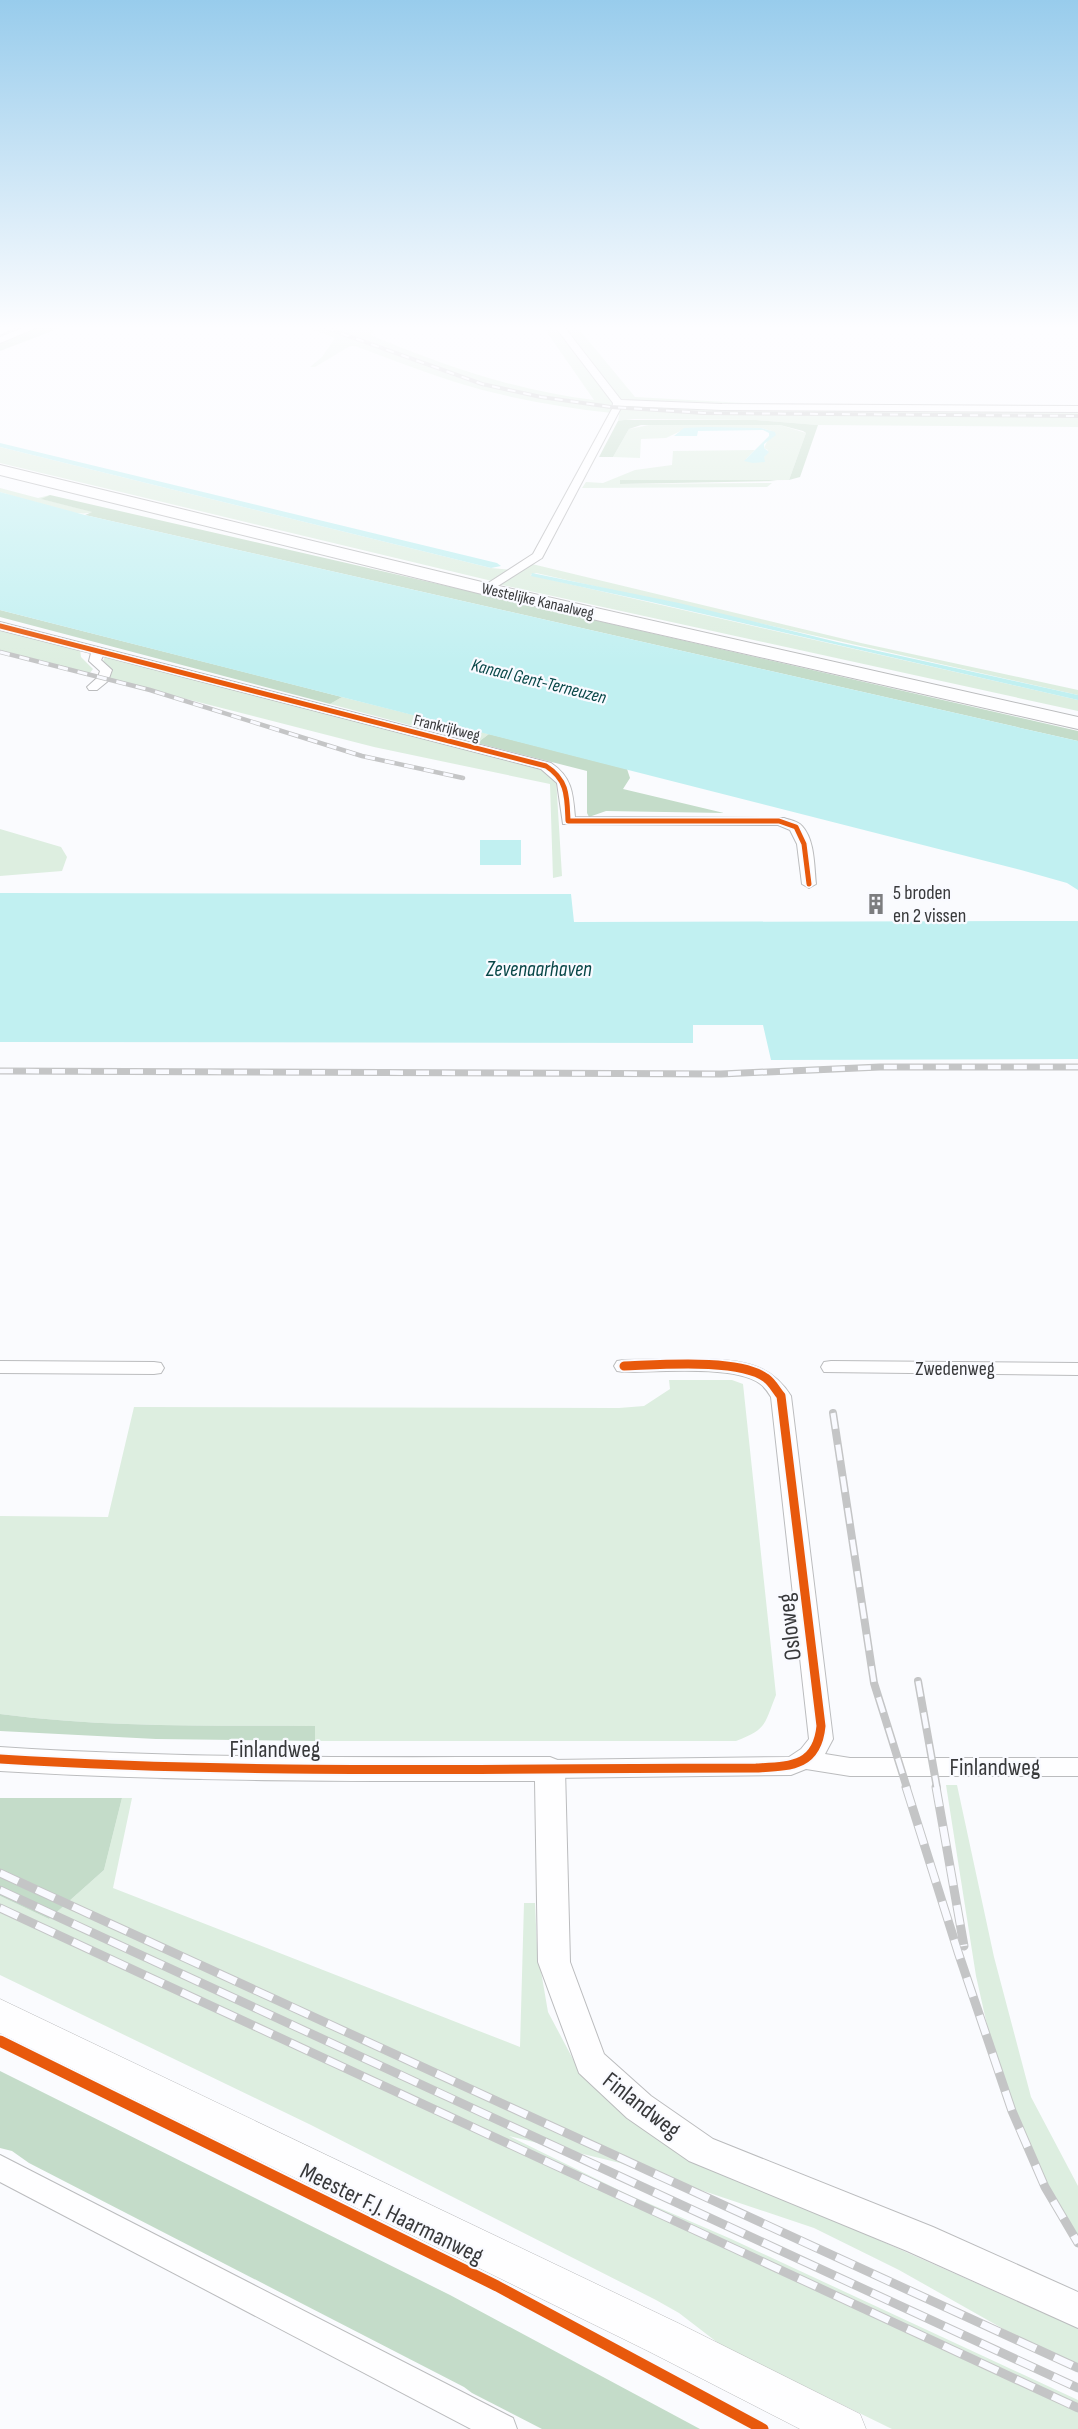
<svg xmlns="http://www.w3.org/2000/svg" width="1078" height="2429" font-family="'Sofia Sans Condensed',sans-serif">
<rect width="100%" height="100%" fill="#fafbfe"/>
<!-- green -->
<g fill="#ddeee0">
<path d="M309 328H321L473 383 535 397 614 409 612 413C559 407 506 398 455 382 421 371 388 358 355 346H350L315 367H310L322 357 335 338Z"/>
<path d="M331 328H376L370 335C443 365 516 391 594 400L544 328H558L610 396 614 406 532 394 473 380Z"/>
<path d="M563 328H578L635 397 762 404 621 400 617 398Z"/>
<path d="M622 406 1078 410V414L713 412Z"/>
<path d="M620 409 708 413 1078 416V427L818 425 756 420 634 419 618 421Z"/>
<path d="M649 425H780L806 433 789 480 620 481V484L772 483 767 487 582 488 586 482 603 483 635 470 672 465 673 451 755 450 746 459 764 457 768 450 764 448 772 431 761 428H687L666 438 641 439 640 458 613 457 629 429Z"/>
<path d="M0 447 491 568 512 570 492 581 0 463Z"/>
<path d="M0 488 38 498 50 495 42 499 93 512C75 519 21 498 0 492Z"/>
<path d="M532 564 861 643 1078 690V695L536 573 530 575 1078 700V711L498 584Z"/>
<path d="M0 628 80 649 81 657 93 669 89 674 0 651Z"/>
<path d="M112 656 543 770 556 778 562 876 553 878 550 784 374 747 108 679 112 673 103 661 105 657Z"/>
<path d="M342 697 489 734 477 743 330 704Z"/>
<path d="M0 829 61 847 67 857 62 871 0 876Z"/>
<path d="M669 1380H732L743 1384 776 1695C764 1725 767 1729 736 1741H315L314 1726C210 1725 103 1728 0 1714V1516L108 1517 134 1407 619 1408 644 1406 670 1389Z"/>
<path d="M946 1785H957L994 1957 1031 2097 1078 2186V2242L1043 2185 1003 2096 976 1976Z"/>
<path d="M122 1798H132L113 1888 520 2047 524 1903H535L537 1948 548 2012 574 2061 610 2099 745 2181 1078 2328V2371L899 2270 814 2228 620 2163 509 2136 627 2194 729 2238 1078 2400V2429H892L722 2346 679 2313 656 2300 311 2125 0 1975V1896L49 1919 104 1870Z"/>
</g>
<!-- forest -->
<g fill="#c4dcc9">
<path d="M37 328H60L0 351V342Z"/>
<path d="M624 420H756L818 425 800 477 789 480 806 433 803 431 780 425H641L629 429 613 457H599L618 421Z"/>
<path d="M620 480H769L777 481 620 484Z"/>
<path d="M50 495 1078 731V741L85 515 92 512 41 499Z"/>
<path d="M0 610 342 697 330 704 0 617Z"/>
<path d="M489 734 627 769 630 778 623 789 724 813 606 811 589 817 587 813V771L477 743Z"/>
<path d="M0 1714C104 1728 210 1725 315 1726V1741L156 1739 0 1731Z"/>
<path d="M0 1798H122L104 1870 49 1919 0 1896Z"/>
<path d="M0 2071 450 2295 700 2429H542L472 2393 464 2387 29 2163 12 2151 0 2148Z"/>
</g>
<!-- water -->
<g fill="#c1f0f1">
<path d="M706 427 761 428 775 432 776 435 764 444V448L769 452 764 457 765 462 753 463 744 461 769 436V433L763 430 698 431 697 436H674L684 428Z"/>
<path d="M0 443 497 563 501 566 491 568 0 447Z"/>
<path d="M0 492 85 515 1078 741V890L1067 883 1021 870 0 610Z"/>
<path d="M532 573 679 603 837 642 1078 695V700L651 602 531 576Z"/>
<rect x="480" y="840" width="41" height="25"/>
<path d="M0 893 571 894 574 922 1078 921V1059L771 1060 763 1025H693V1043L0 1042Z"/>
</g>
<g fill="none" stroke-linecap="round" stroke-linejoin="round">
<defs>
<g id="minor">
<path d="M23 328H36L0 343V337Z"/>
<path d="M556 328H565L621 400 722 404 1078 406V412L722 410 622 406 542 558 490 591H482V587L533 554 612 409 613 403Z"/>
<path d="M0 622 551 763C572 777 573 793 575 817L784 818C789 820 798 821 802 826 815 840 814 866 816 884L809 888 802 884 797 844 790 830 778 825 563 824 557 783 541 769 103 656 101 660 112 670 108 681 97 690H89L87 687 98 677 100 671 89 661 91 653 0 630Z"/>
<path d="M698 1359C737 1361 768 1360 791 1396L833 1739 825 1754 850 1758H1078V1776H850L806 1769 791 1775 550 1778 542 1776 538 1769 542 1762 550 1760 789 1757 801 1749 809 1739 771 1397C768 1392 764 1386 759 1383 734 1365 655 1372 624 1372L617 1371 614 1366 617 1361 624 1360Z"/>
<path d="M0 1361 154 1362 161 1363 164 1368 161 1373 154 1374 0 1373Z"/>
<path d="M831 1361 1078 1363V1375L824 1372 821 1367 824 1362Z"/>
<path d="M0 2155 513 2418 517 2429H471L0 2182Z"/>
</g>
<path id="tertiary" d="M0 1747C183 1759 366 1757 550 1757L560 1761 565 1769 570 1962 604 2054 651 2096 713 2139 933 2227 1078 2292V2328L907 2251 689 2161 627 2118 579 2073 538 1962 535 1781C357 1781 178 1782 0 1771Z"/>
<path id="secondary" d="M0 1999 678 2323 860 2414 866 2429H800L648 2351 0 2033Z"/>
<g id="primary">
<path d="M0 328H14L0 335Z"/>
<path d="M0 465 486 583 1078 717V729L486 595 0 475Z"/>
</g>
</defs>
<!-- minor casing -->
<use href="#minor" stroke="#bbbcbe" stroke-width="2"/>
<!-- tertiary casing -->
<use href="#tertiary" stroke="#bbbcbe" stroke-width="2"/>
<!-- secondary casing -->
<use href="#secondary" stroke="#bbbcbe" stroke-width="1"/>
<!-- primary casing -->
<use href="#primary" stroke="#bbbcbe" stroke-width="2"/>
<!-- minor -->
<use href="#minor" fill="#fefeff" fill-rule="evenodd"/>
<!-- tertiary -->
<use href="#tertiary" fill="#fefeff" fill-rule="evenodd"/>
<!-- secondary -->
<use href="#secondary" fill="#fefeff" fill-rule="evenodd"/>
<!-- primary -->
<use href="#primary" fill="#fefeff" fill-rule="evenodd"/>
<defs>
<path id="rail-far4" d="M326 328 482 384 541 397 611 407 704 413 1078 416"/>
<path id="rail-far3" d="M0 652 150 690 362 756 463 778"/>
<path id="rail-far2" d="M0 1071 721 1074 880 1067H1078"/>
<g id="rail-far1">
<path d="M833 1413 874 1683 907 1788"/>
<path d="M918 1681 937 1788"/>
</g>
<g id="rail">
<path d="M906 1787 958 1952 1012 2111 1045 2187 1078 2243"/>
<path d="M936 1787 964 1946"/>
<path d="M0 1873 1078 2368"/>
<path d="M0 1890 1078 2388"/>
<path d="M0 1908 1078 2408"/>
</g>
</defs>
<!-- rail-far4 casing -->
<use href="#rail-far4" stroke="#c4c5c6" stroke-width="4"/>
<!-- rail-far3 casing -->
<use href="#rail-far3" stroke="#c4c5c6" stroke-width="4.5"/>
<!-- rail-far2 casing -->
<use href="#rail-far2" stroke="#c4c5c6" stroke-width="7"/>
<!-- rail-far1 casing -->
<use href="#rail-far1" stroke="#c4c5c6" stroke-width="8"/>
<!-- rail casing -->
<use href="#rail" stroke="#c4c5c6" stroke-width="9"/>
<!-- rail-far4 -->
<use href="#rail-far4" stroke="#f9faff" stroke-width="2" stroke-dasharray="8" stroke-linecap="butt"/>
<!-- rail-far3 -->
<use href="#rail-far3" stroke="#f9faff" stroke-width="3" stroke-dasharray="10" stroke-linecap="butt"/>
<!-- rail-far2 -->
<use href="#rail-far2" stroke="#f9faff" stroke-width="4.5" stroke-dasharray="13" stroke-linecap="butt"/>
<!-- rail-far1 -->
<use href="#rail-far1" stroke="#f9faff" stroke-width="5" stroke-dasharray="16" stroke-linecap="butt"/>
<!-- rail -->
<use href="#rail" stroke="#f9faff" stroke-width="7" stroke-dasharray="20" stroke-linecap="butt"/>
<defs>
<path id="cycleway-far2" d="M0 626 546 766C568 780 567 797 568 821H779L796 827 804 844 809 884"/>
<path id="cycleway-far1" d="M0 1759C251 1775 504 1768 756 1768 790 1766 817 1767 821 1726L781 1396C776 1390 772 1382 766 1378 739 1358 658 1365 624 1366"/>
<path id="cycleway" d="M0 2041 497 2286 763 2429"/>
</defs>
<!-- cycleway-far2 casing -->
<use href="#cycleway-far2" stroke="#f9faff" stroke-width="8"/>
<!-- cycleway-far1 casing -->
<use href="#cycleway-far1" stroke="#f9faff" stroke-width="13"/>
<!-- cycleway casing -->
<use href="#cycleway" stroke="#f9faff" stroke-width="15"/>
<!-- cycleway-far2 -->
<use href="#cycleway-far2" stroke="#e8590c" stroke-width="5"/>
<!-- cycleway-far1 -->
<use href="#cycleway-far1" stroke="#e8590c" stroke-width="9"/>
<!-- cycleway -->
<use href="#cycleway" stroke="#e8590c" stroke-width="11"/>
</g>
<!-- sky -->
<linearGradient id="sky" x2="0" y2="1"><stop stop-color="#98ccec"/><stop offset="0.49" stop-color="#fdfdff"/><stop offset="1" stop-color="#fdfdff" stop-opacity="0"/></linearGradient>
<rect width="1078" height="668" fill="url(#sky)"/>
<!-- icons -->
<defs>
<symbol id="building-bare" viewBox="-9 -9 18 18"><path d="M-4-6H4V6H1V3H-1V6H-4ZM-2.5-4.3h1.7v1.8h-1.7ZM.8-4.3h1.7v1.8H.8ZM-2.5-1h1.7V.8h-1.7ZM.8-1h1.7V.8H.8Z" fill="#7c7d7f" stroke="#f9faff" stroke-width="2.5" paint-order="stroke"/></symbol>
</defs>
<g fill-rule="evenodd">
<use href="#building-bare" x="861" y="889" width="30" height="30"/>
</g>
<g text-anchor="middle" stroke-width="4.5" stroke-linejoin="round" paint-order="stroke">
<!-- far-street labels -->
<g font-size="16" fill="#38393b" stroke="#f9faff">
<text transform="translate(538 600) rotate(13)" y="6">Westelijke Kanaalweg</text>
<text transform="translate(447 727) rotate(14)" y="6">Frankrijkweg</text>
</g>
<!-- far-water labels -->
<g font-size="18" font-style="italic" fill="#084748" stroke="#f9faff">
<text transform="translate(539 681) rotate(14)" y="6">Kanaal Gent-Terneuzen</text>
</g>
<!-- poi labels -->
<g font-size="20" fill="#38393b" stroke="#f9faff" text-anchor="start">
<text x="893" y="899">5 broden<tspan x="893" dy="23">en 2 vissen</tspan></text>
</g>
<!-- street labels -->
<g font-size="20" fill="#38393b" stroke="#f9faff">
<text x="955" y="1375">Zwedenweg</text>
</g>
<!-- water labels -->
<g font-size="21" font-style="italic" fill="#084748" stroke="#f9faff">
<text x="539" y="976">Zevenaarhaven</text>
</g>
<!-- near-street labels -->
<g font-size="24" fill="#38393b" stroke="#f9faff">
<text transform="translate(789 1627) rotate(-97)" y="8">Osloweg</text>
<text x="275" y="1757">Finlandweg</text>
<text x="995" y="1775">Finlandweg</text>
<text transform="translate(642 2105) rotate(38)" y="8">Finlandweg</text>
<text transform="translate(392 2213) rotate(26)" y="8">Meester F.J. Haarmanweg</text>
</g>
</g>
</svg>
